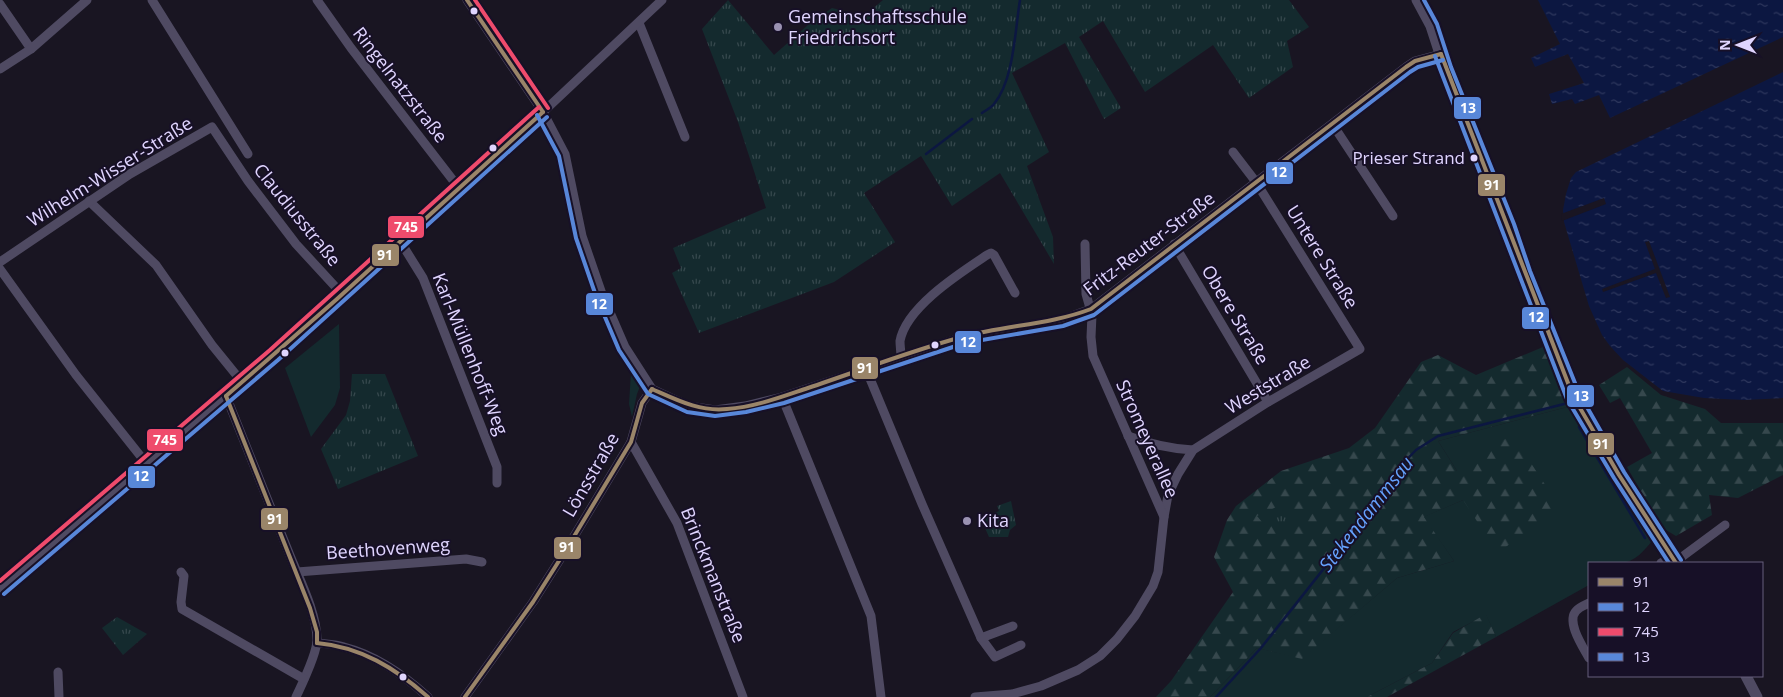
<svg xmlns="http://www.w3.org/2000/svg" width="1783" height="697" font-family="'Open Sans',sans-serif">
<defs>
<pattern id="forest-firs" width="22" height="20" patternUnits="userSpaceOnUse" patternTransform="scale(1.25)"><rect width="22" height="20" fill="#142a2e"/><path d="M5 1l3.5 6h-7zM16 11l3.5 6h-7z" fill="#36484d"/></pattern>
<pattern id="park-tufts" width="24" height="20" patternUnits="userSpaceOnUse" patternTransform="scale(1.25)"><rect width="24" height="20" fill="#142a2e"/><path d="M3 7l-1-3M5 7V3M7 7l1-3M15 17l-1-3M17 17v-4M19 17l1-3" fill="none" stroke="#36484d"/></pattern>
<pattern id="water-ripples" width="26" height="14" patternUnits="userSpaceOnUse" patternTransform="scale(1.25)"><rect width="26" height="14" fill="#0c1741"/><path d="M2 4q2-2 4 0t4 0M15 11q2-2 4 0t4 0" fill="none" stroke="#2f385e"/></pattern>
</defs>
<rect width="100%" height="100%" fill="#191522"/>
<!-- grass -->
<g fill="#142a2e">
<path d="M339 324 340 388 335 405 311 437 285 368Z"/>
<path d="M631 372 641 384 637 394 632 417 629 404Z"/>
<path d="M1567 407H1572L1652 541C1630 569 1622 563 1589 563V585L1496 637 1486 615 1453 632 1432 663 1367 697H1210L1257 648 1302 658 1397 578 1454 561 1423 517 1463 500 1457 471 1438 441Z"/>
</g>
<!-- forest -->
<g fill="url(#forest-firs)">
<path d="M1543 347 1567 407 1438 441 1457 471 1512 434 1559 506 1498 553 1463 500 1424 517 1454 561 1397 578 1302 659 1257 648 1210 697H1156L1171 681 1233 592 1214 557 1227 520 1236 506 1281 471 1349 448 1375 428 1421 362 1438 355 1476 375Z"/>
<path d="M1627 367 1661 395 1705 409 1721 423H1783V475L1738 498 1709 495 1712 515 1676 536 1661 527 1627 467 1652 453 1620 398 1610 403 1599 385Z"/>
<path d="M1486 614 1496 637 1387 697H1367L1432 663 1453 633Z"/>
</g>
<!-- park -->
<g fill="url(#park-tufts)">
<path d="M728 0 774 55 808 25 832 8 864 16 883 0H1289L1309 27 1287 41 1293 67 1249 98 1213 45 1145 92 1103 21 1079 37 1121 108 1104 119 1065 43 1012 73 1049 152 1027 166 1053 237 1054 264 1000 173 952 206 921 156 864 193 895 242 834 282 699 333 672 273 681 268 673 248 766 208 738 122 702 29Z"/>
<path d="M352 374H385L418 456 338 489 321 449 346 415 350 401Z"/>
<path d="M1011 501 1016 525 1010 530 1008 537H989L981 519 999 511 997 506Z"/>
<path d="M1287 502 1295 524 1286 529 1284 526C1277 524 1273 525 1267 528L1257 516Z"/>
<path d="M117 617 147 634 123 655 102 628Z"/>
</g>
<!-- water -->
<g fill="url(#water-ripples)">
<path d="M1538 0H1783V37L1610 118 1599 95 1575 104 1572 99 1552 104 1549 94 1584 83 1568 54 1535 67 1531 58 1560 44Z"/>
<path d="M1783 72V398L1744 400 1704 398 1663 391 1623 360 1610 346 1602 335 1589 306 1564 222 1563 210 1566 194 1571 178 1576 172Z"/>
</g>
<!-- pier -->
<g fill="#191522">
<path d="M1604 198 1606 204 1562 221 1561 214Z"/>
<path d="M1649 241 1670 297 1666 298 1656 273 1603 292 1602 289 1655 269 1645 242Z"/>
</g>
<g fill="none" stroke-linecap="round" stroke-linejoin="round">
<!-- stream -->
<g stroke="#0c1741" stroke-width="2.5">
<path d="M982 113C986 110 991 108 994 104 1014 80 1015 30 1020 0"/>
<path d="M926 154 972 119"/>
<path d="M1579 427 1645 538"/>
<path d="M1216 697 1261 648 1371 509 1392 475 1416 450 1438 436 1564 404"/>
</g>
<!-- minor -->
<g stroke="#4f4a62" stroke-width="9">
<path d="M152 0 248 154"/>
<path d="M317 0 351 48 459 188"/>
<path d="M467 0 543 112 565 154 582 236 602 294 625 347 652 389 689 406 715 410 745 406 782 397 963 337 1061 320 1091 309 1406 67 1415 61 1441 54"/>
<path d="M0 4 31 49"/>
<path d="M639 23 685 137"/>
<path d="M0 69 31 49 87 0"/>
<path d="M1333 125 1393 216"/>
<path d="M89 201 156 265 212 345 242 382"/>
<path d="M400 241 423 278 497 467V483"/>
<path d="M1174 244 1268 402"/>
<path d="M0 262 130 174 212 127 248 181 296 244 342 294"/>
<path d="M0 269 76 375 146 463"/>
<path d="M901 357C901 352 900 346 900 341 906 307 960 273 987 255L991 253 994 255 1015 293"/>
<path d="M866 369 922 504 981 638 995 657 1021 645"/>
<path d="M226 396C247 448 268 500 289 553 299 578 317 613 317 640 317 654 302 684 296 697"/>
<path d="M782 397 871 616 881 697"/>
<path d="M1128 436C1150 444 1170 449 1193 450"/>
<path d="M631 442 677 523 743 697"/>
<path d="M1164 517 1168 495 1178 474 1193 450 1268 402 1360 349 1256 182 1233 152"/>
<path d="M1675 562 1725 525"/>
<path d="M1661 563 1672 557"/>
<path d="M181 572 184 576 181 602 182 609 304 679"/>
<path d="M297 572 466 559 482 562"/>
<path d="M0 589 242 382 337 299 543 112 662 0"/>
<path d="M981 638 1013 626"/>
<path d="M317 643C326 644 336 644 344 647 376 655 404 675 428 697"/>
<path d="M1589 658C1583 647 1566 622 1576 611 1579 607 1585 605 1589 603"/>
<path d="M58 672 59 697"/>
<path d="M465 697 533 602 564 553 631 442 642 403 652 389"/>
<path d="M975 697 1012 694 1041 686 1078 670 1100 656 1117 639 1135 616 1153 586 1158 572 1164 517 1093 356 1091 337 1092 315 1086 294 1085 244"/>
</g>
<!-- tertiary -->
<g stroke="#4f4a62" stroke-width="11">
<path d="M1417 0 1431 26 1445 69 1508 226 1524 273 1573 396 1619 475 1676 563"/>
<path d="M1746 676 1757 697"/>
</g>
<defs>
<g id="bus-1">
<path d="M467 0 543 112"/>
<path d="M1441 54 1573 396 1619 475 1676 563"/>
<path d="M652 389C677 400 700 412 727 409 755 407 781 397 808 388 859 371 910 351 962 337 1005 325 1049 325 1091 309L1406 67 1415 61 1441 54"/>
<path d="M226 396 337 299 543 112"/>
<path d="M226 396 310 608 317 632V643"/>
<path d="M317 643C361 647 395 668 428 697"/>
<path d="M465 697 533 602 564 553 631 442 642 403 652 389"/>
</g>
<g id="bus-2">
<path d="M1435 56 1567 399 1614 478 1669 563"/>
<path d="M537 115 559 156 576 238 596 296 619 350 648 394 687 412 715 416 746 412 784 403 965 343 1063 326 1094 315 1410 72 1418 67 1443 60"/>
<path d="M4 594 278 360 547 117"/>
</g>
<g id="bus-3">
<path d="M475 0 548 108"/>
<path d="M0 581 270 350 539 107"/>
</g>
<path id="bus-4" d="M1424 0 1437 24 1451 67 1514 224 1530 271 1579 393 1624 472 1681 560"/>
</defs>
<!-- bus-1 casing -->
<use href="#bus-1" stroke="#171027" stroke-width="8"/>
<!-- bus-2 casing -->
<use href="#bus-2" stroke="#171027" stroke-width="8"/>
<!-- bus-3 casing -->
<use href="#bus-3" stroke="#171027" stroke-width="8"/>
<!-- bus-4 casing -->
<use href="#bus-4" stroke="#171027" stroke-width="8"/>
<!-- bus-1 -->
<use href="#bus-1" stroke="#9a8569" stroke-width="4"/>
<!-- bus-2 -->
<use href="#bus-2" stroke="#5887d9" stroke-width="4"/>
<!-- bus-3 -->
<use href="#bus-3" stroke="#ef4b6c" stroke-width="4"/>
<!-- bus-4 -->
<use href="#bus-4" stroke="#5887d9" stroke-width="4"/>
</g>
<!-- markers -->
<g fill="#e0d5ff" stroke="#171027" stroke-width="2">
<circle cx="474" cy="11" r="4.5"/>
<circle cx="493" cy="148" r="4.5"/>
<circle cx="1474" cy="158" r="4.5"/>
<circle cx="935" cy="345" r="4.5"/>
<circle cx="285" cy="353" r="4.5"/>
<circle cx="403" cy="677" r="4.5"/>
</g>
<g fill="#9a92b2" stroke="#171027" stroke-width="2">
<circle cx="778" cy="27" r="5"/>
<circle cx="967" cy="521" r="5"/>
</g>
<g text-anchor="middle" stroke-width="4" stroke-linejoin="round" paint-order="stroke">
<!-- bus labels -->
<g font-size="17" fill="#e0d5ff" stroke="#171027" text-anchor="end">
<text x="1465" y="164">Prieser Strand</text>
</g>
<!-- poi labels -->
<g font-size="18" fill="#e0d5ff" stroke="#171027" text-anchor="start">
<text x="788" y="23">Gemeinschaftsschule<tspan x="788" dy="21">Friedrichsort</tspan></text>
<text x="977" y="527">Kita</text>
</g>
<!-- street labels -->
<g font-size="18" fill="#e0d5ff" stroke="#171027">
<text transform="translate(400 85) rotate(52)" y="6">Ringelnatzstraße</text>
<text transform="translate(110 172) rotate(-32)" y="6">Wilhelm-Wisser-Straße</text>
<text transform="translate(297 215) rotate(51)" y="6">Claudiusstraße</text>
<text transform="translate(1149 244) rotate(-37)" y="6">Fritz-Reuter-Straße</text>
<text transform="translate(1322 257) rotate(58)" y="6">Untere Straße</text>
<text transform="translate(1235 315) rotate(59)" y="6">Obere Straße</text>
<text transform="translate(470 354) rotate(68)" y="6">Karl-Müllenhoff-Weg</text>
<text transform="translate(1268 385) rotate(-31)" y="6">Weststraße</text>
<text transform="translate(1147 439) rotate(66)" y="6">Stromeyerallee</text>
<text transform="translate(591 475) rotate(-60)" y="6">Lönsstraße</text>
<text transform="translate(388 549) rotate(-4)" y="6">Beethovenweg</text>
<text transform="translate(713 575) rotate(68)" y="6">Brinckmanstraße</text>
</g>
<!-- water labels -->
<g font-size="19" font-style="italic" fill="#65a1fd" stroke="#171027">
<text transform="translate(1366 514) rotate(-52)" y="7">Stekendammsau</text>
</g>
</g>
<g stroke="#171027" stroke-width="2">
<rect x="1453" y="96" width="29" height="24" rx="5" fill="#5887d9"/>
<rect x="1265" y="161" width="29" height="24" rx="5" fill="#5887d9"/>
<rect x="1477" y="173" width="29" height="24" rx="5" fill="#9a8569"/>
<rect x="387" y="215" width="38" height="24" rx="5" fill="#ef4b6c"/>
<rect x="371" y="243" width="29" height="24" rx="5" fill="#9a8569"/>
<rect x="585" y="292" width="29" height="24" rx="5" fill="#5887d9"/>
<rect x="1521" y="306" width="29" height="24" rx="5" fill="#5887d9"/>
<rect x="954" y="330" width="28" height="24" rx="5" fill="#5887d9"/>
<rect x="851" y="356" width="28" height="24" rx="5" fill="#9a8569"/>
<rect x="1566" y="384" width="29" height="24" rx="5" fill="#5887d9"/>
<rect x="146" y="428" width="38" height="24" rx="5" fill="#ef4b6c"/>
<rect x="1587" y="432" width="28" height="24" rx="5" fill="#9a8569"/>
<rect x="127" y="465" width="29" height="24" rx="5" fill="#5887d9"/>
<rect x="260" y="507" width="29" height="24" rx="5" fill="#9a8569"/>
<rect x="553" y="536" width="29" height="24" rx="5" fill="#9a8569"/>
</g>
<g font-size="14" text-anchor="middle" font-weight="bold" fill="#fff">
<text x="1468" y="113">13</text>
<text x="1279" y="177">12</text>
<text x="1492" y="190">91</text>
<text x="406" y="232">745</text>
<text x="385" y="260">91</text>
<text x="599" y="309">12</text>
<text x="1536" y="322">12</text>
<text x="968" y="347">12</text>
<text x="865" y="373">91</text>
<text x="1581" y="401">13</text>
<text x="165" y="445">745</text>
<text x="1601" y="449">91</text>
<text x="141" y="481">12</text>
<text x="275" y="524">91</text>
<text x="567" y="552">91</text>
</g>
<!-- legend -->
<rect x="1588" y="562" width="175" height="115" fill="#171027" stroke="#675f7d"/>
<rect x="1598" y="578" width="25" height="8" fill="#9a8569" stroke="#675f7d"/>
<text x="1633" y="587" font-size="15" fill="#e0d5ff">91</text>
<rect x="1598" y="603" width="25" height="8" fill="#5887d9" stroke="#675f7d"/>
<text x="1633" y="612" font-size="15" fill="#e0d5ff">12</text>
<rect x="1598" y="628" width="25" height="8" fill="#ef4b6c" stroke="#675f7d"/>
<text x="1633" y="637" font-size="15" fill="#e0d5ff">745</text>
<rect x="1598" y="653" width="25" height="8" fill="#5887d9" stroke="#675f7d"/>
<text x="1633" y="662" font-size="15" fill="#e0d5ff">13</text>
<!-- north arrow -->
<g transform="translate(1738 45) rotate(270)" stroke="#171027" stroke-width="4" paint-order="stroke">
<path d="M0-4L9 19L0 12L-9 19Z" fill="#e0d5ff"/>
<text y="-8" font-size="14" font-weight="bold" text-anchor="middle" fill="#e0d5ff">N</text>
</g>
</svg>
